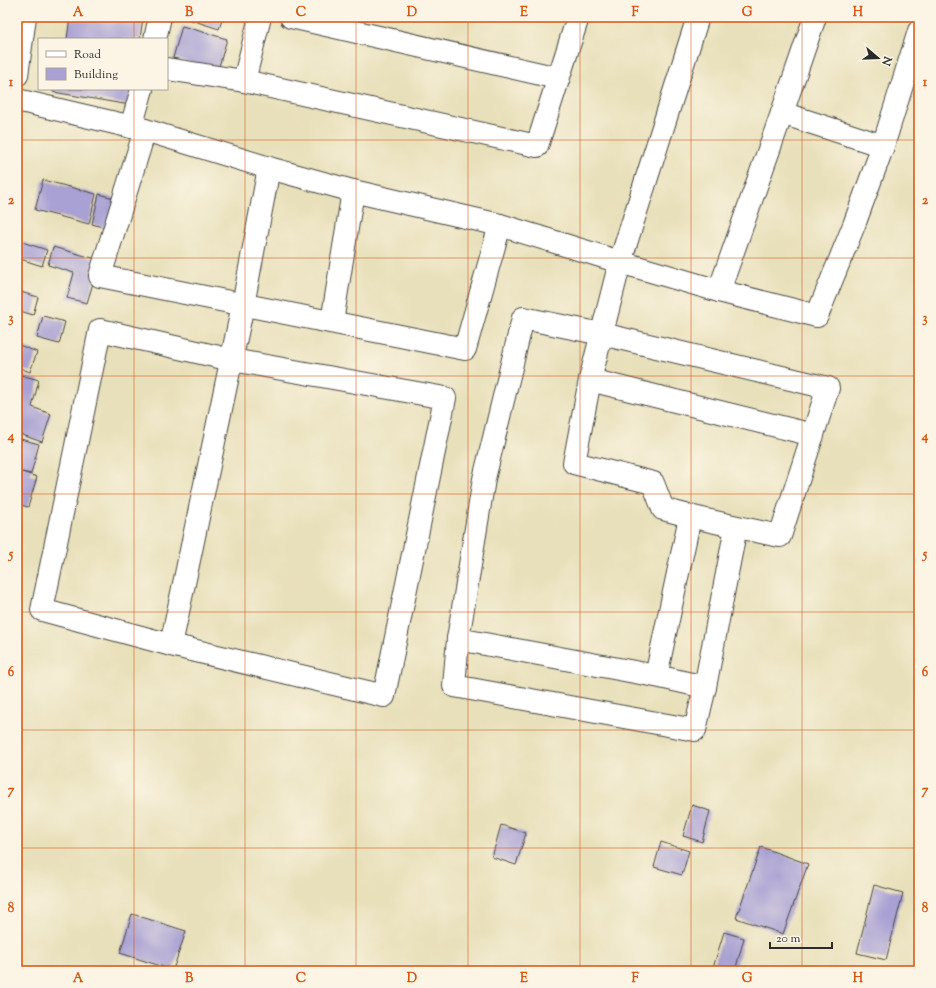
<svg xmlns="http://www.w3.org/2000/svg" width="936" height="988" font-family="'Sorts Mill Goudy',serif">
<rect width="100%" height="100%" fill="#fcf5e5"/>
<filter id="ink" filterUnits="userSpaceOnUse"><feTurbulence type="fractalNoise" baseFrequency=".025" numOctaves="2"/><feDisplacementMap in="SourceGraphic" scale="8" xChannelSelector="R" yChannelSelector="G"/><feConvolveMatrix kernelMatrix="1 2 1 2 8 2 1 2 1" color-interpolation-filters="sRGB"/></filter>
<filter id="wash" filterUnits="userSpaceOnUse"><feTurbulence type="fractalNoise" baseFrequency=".012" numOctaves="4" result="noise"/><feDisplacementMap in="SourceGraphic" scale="16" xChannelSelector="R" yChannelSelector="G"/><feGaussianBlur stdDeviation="0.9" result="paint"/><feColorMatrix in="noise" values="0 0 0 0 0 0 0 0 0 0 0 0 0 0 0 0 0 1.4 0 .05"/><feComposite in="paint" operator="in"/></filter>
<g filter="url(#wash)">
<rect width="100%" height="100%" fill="#e8e0ba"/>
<g id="blocks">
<!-- building -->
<g fill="#a9a1d3">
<path d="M70 17H143L140 39H67Z"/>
<path d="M188 17H223L219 29 188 19Z"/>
<path d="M182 26 227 39 218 70 173 58Z"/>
<path d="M53 89H132L130 105 53 92Z"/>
<path d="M43 180 96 194 89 224 35 210Z"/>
<path d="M99 194 117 199 109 229 92 224Z"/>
<path d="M19 241 47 250 42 266 17 258V248Z"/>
<path d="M53 247 100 260 87 303 67 298 74 273 48 265Z"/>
<path d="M17 291 38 297 33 315 17 310Z"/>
<path d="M43 316 65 322 59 344 37 338Z"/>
<path d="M19 345 37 352 30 372 17 367V351Z"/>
<path d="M17 374 39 380 32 407 51 414 42 442 17 433V416L21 404 17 403Z"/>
<path d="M17 438 39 444 31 474 22 472 37 477 28 507 17 504Z"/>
<path d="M692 805 710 811 702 842 683 836Z"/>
<path d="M501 825 526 833 516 865 492 857Z"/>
<path d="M661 842 689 851 682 875 654 867Z"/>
<path d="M761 847 808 864 783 934 736 918Z"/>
<path d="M874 885 903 893 886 960 857 953Z"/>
<path d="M132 914 186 931 173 970 120 953Z"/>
<path d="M724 932 744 938 735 971H712Z"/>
</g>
</g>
</g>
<g filter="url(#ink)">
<use href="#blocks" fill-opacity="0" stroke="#474640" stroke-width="1"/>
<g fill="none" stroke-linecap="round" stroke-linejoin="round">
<defs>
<g id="minor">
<path d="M291 17 558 78"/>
<path d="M698 17 620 262 590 380 574 463 653 483 663 509C702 520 741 528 780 536L828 388 602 334 523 318 484 479 458 639 454 686 695 730 705 687 736 527"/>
<path d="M155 39 160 17"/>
<path d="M167 69 244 81 537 146 578 17"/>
<path d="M17 75 25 17"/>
<path d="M244 81 260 17"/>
<path d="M17 100 145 130 269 168 353 191 500 225 620 262 719 291 817 316 854 225 883 146 919 31"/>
<path d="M782 113 883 146"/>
<path d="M131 127 142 89"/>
<path d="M145 130 100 276 465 349 500 225"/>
<path d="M719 291 782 113 815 17"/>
<path d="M332 322 353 191"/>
<path d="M100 330 232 360 445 398 384 696 171 645 42 610Z"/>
<path d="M590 380 813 435"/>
<path d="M458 639 656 676 705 687"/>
<path d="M171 645 243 305 269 168"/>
<path d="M656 676 690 517"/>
</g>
</defs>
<!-- minor casing -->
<use href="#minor" stroke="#474640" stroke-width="24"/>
<!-- minor -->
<use href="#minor" stroke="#fff" stroke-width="22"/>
</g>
</g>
<!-- grid -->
<path fill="none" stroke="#d5540f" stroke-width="1" stroke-opacity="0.55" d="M134 17V39M245 17V971M356 17V971M468 17V971M580 17V971M691 17V971M802 17V971M134 89V971M17 140H919M17 258H919M17 376H919M17 494H919M17 612H919M17 730H919M17 848H919"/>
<!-- margin -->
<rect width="936" height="988" fill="none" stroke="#fcf5e5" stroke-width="44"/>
<!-- legend -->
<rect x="38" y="38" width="130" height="52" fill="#fcf5e5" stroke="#a8a49b"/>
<rect x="46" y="51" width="20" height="6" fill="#ffffff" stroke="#a8a49b"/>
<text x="74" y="58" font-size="12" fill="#2b2b2b">Road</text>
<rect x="46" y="68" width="20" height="12" fill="#a9a1d3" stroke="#a8a49b"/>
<text x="74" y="78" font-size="12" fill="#2b2b2b">Building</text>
<!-- north arrow -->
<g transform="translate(878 58) rotate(109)" stroke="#fcf5e5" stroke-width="3" paint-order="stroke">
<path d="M0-3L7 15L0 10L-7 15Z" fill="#2b2b2b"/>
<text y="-6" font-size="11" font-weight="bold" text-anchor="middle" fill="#2b2b2b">N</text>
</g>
<!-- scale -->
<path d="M770 942v6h62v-6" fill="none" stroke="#2b2b2b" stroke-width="2"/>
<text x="776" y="942" font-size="12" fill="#2b2b2b" stroke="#fcf5e5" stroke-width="3" paint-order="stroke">20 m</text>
<rect x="22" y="22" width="892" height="944" fill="none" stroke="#d5540f" stroke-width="1.5"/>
<g font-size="13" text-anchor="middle" font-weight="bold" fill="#d5540f">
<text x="78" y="16">A</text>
<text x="189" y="16">B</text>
<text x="301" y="16">C</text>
<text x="412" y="16">D</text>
<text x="524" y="16">E</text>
<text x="635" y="16">F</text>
<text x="747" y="16">G</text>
<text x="858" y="16">H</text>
<text x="11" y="86">1</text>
<text x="925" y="86">1</text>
<text x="11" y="204">2</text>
<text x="925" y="204">2</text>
<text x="11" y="322">3</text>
<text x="925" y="322">3</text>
<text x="11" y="440">4</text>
<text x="925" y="440">4</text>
<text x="11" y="558">5</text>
<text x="925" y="558">5</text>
<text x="11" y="676">6</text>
<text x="925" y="676">6</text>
<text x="11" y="794">7</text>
<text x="925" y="794">7</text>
<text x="11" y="912">8</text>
<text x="925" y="912">8</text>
<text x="78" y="982">A</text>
<text x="189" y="982">B</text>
<text x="301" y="982">C</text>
<text x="412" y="982">D</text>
<text x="524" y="982">E</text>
<text x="635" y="982">F</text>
<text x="747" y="982">G</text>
<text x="858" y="982">H</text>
</g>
</svg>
